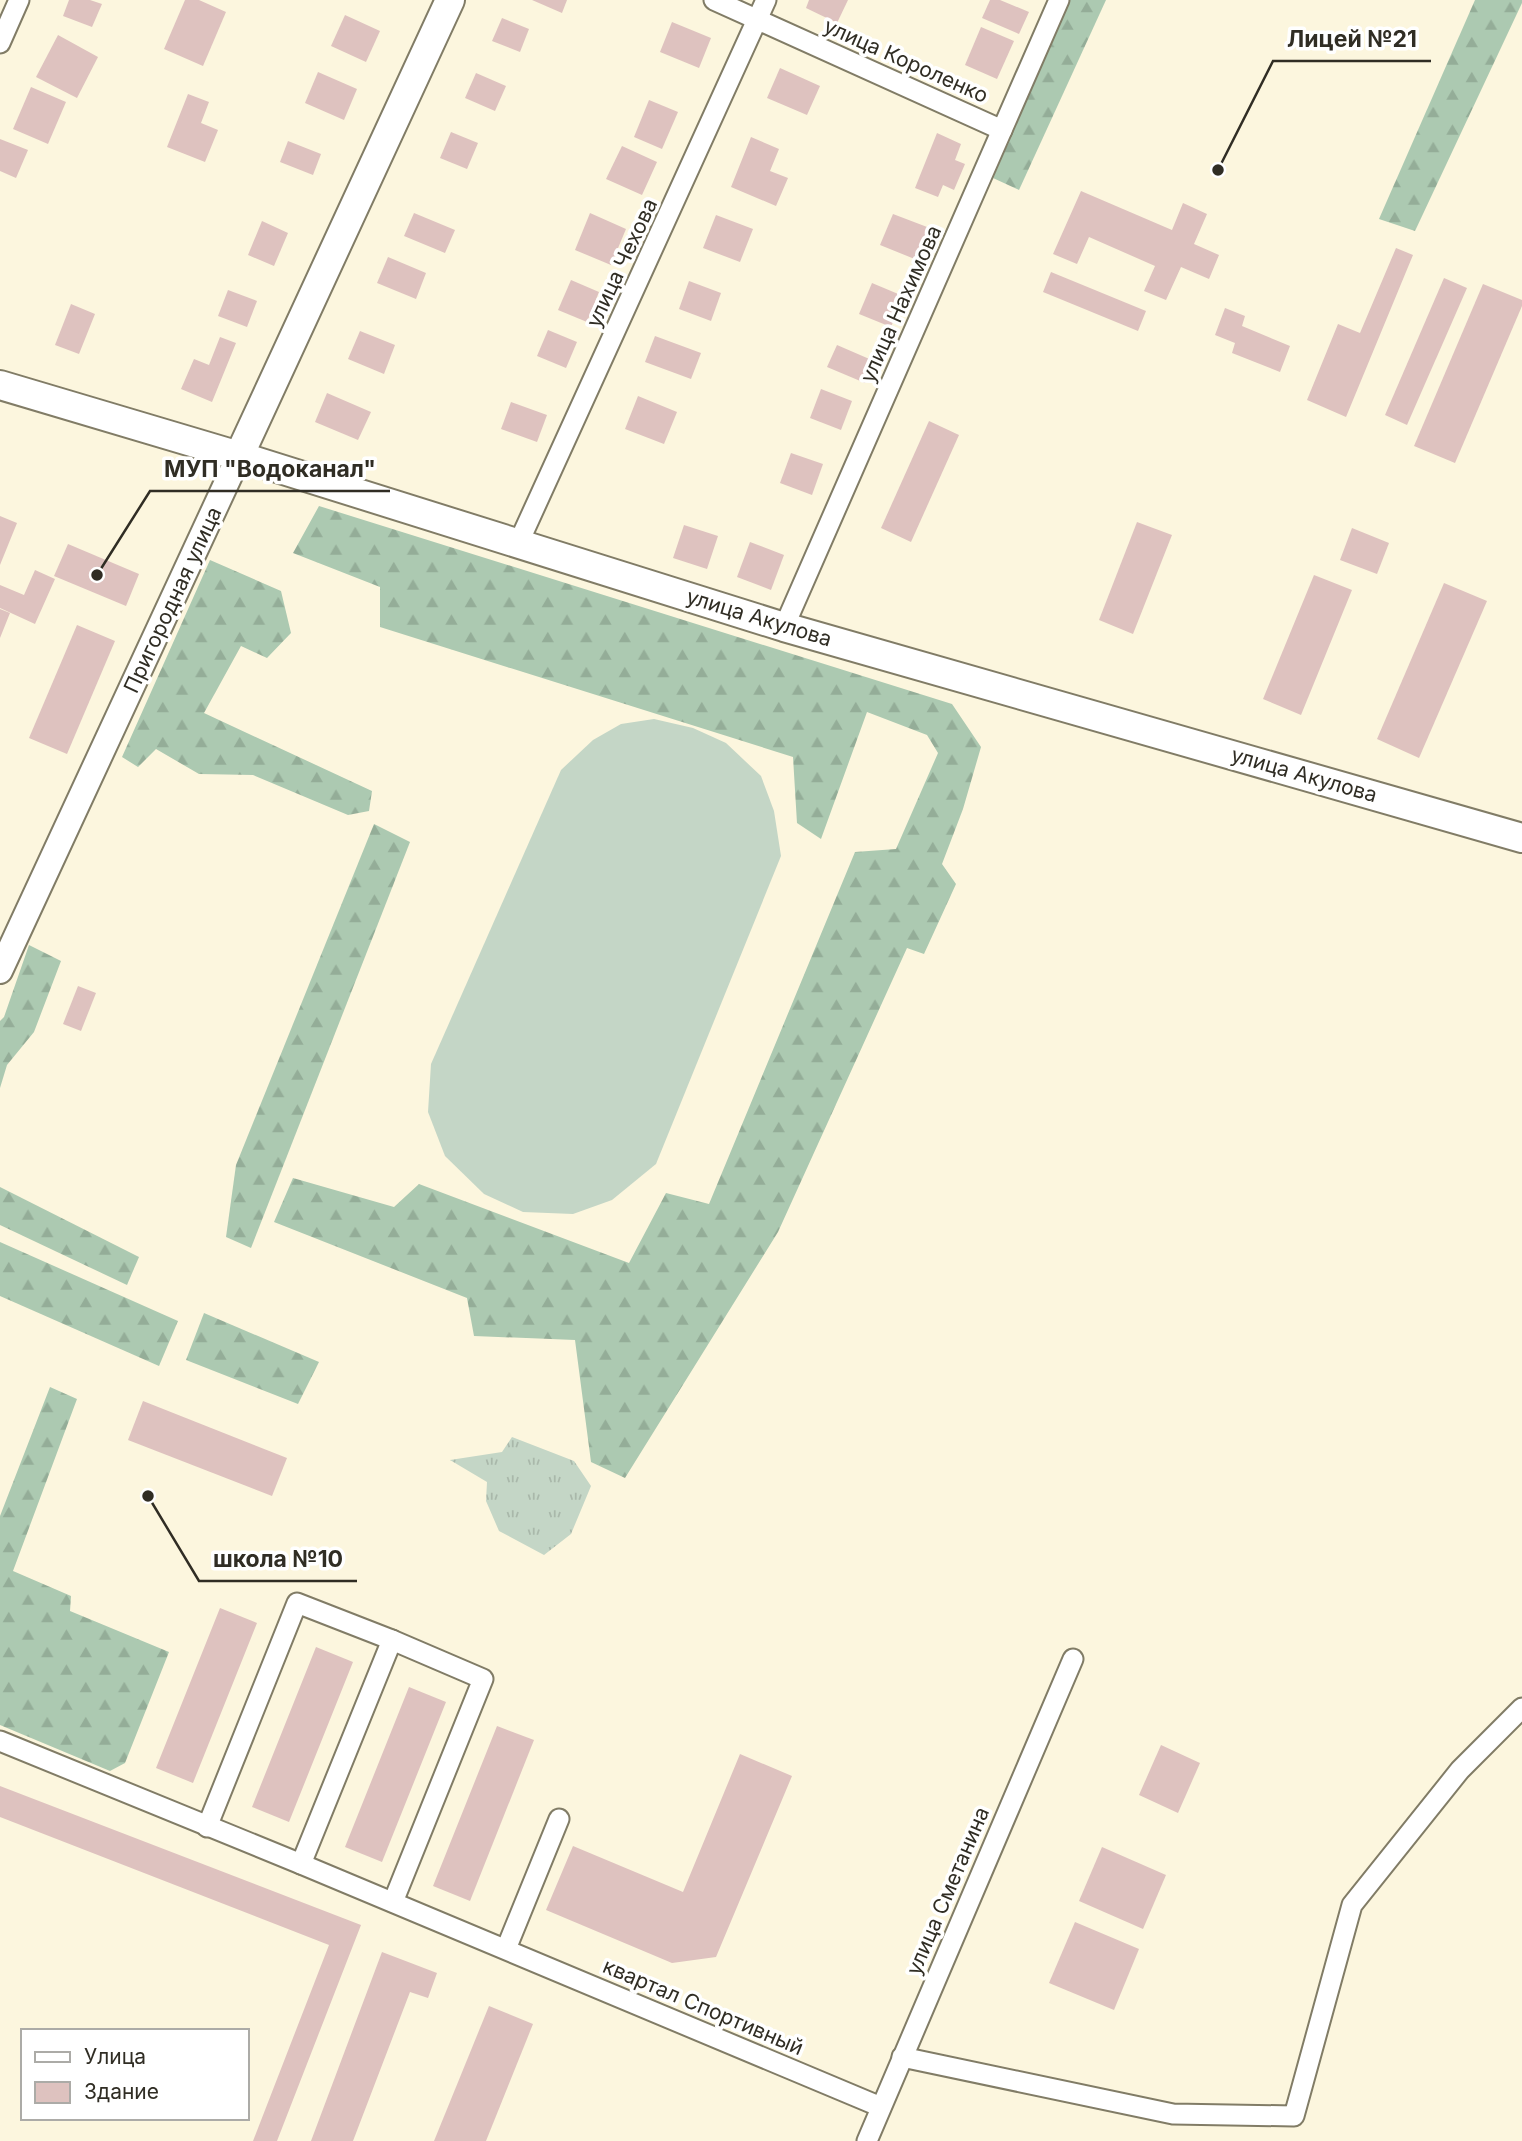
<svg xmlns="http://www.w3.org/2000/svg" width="1522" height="2141" font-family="Inter,sans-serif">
<defs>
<pattern id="grass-tufts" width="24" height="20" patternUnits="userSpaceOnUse" patternTransform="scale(1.75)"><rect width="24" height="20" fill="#c4d6c6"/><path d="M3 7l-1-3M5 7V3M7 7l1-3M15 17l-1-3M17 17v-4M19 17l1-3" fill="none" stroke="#a9b8aa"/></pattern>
<pattern id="forest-firs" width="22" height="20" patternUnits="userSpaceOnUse" patternTransform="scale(1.75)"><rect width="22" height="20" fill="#acc9b1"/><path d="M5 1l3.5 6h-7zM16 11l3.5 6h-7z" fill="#94ad98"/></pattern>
</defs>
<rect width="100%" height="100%" fill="#fcf6de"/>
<!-- grass -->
<path fill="url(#grass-tufts)" d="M512 1437 574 1461 591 1486 571 1534 544 1555 499 1531 486 1501 487 1482 450 1460 502 1452Z"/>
<!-- forest -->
<g fill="url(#forest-firs)">
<path d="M1069 0H1106L1019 190 993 178Z"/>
<path d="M1475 0H1522V3L1415 231 1379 219Z"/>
<path d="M319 506 952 704 981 747 963 809 942 864 956 884 924 954 907 948 778 1232 625 1478 591 1462 575 1340 474 1336 467 1298 274 1222 293 1178 394 1207 419 1184 629 1263 666 1193 709 1204 855 852 896 849 938 753 927 735 867 712 821 839 797 823 793 757 380 627V587L293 553Z"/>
<path d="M210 560 281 591 291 633 267 658 241 646 204 713 372 791 369 811 348 815 253 775 199 774 156 749 138 767 122 757Z"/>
<path d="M374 824 410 842 251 1248 226 1237 236 1165Z"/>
<path d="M29 945 61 961 34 1032 7 1065 0 1088V1021L4 1017Z"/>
<path d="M0 1187 139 1257 127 1285 0 1225Z"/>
<path d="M0 1242 178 1321 159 1366 0 1296Z"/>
<path d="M204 1313 319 1362 298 1404 186 1360Z"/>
<path d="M50 1387 77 1399 13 1571 71 1596 70 1611 169 1652 125 1763 110 1771 0 1725V1516Z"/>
</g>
<!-- garden -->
<path fill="#c4d6c6" d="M654 719 693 728 726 743 761 776 774 811 781 856 656 1164 612 1200 573 1214 523 1212 484 1194 445 1156 428 1112 431 1064 561 770 593 740 621 724Z"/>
<!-- building -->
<g fill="#dec2bf">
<path d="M69 0H90L102 4 92 27 63 16Z"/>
<path d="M185 0H199L226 12 203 66 164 49Z"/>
<path d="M532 0H567L562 13Z"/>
<path d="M809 0H848L837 23 806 8Z"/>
<path d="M990 0H1000L1029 12 1019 34 982 18Z"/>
<path d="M345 15 380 31 366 62 331 46Z"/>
<path d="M502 18 529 29 520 52 492 41Z"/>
<path d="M672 22 711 38 699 68 660 52Z"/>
<path d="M981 27 1014 41 997 79 965 65Z"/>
<path d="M58 35 98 57 77 98 36 77Z"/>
<path d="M780 68 820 86 807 115 767 98Z"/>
<path d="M318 72 357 89 344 120 305 103Z"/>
<path d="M476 73 506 86 495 111 465 98Z"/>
<path d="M31 87 66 102 48 144 13 129Z"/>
<path d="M188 94 209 102 201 123 218 130 205 162 167 147Z"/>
<path d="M649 100 678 112 662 149 634 137Z"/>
<path d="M451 132 478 143 467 169 440 158Z"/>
<path d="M937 133 961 144 955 160 965 164 954 190 943 185 938 197 915 188Z"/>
<path d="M751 137 779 149 770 171 788 178 776 206 731 187Z"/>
<path d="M0 139 28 150 16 178 0 171Z"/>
<path d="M288 141 321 154 313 175 280 162Z"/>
<path d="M622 146 657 162 642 195 606 179Z"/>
<path d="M1081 191 1172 230 1183 203 1207 214 1194 244 1219 255 1209 279 1181 267 1166 300 1144 291 1155 266 1089 237 1077 264 1053 254Z"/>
<path d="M414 213 455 230 445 253 404 236Z"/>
<path d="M590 213 626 229 611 265 575 250Z"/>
<path d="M893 214 935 230 922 262 880 245Z"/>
<path d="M716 215 753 229 740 262 703 248Z"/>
<path d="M262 221 288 233 274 266 248 255Z"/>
<path d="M1396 248 1413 255 1346 417 1307 400 1338 324 1360 333Z"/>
<path d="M388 257 426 273 416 299 377 283Z"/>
<path d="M1051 272 1146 311 1138 331 1043 292Z"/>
<path d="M1444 278 1467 288 1407 425 1385 415Z"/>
<path d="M571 280 599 292 587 322 558 310Z"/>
<path d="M689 281 721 293 711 321 679 309Z"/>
<path d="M872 283 903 296 891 327 859 314Z"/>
<path d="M1483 284 1522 300V306L1455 463 1414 446Z"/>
<path d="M228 290 257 301 247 327 218 316Z"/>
<path d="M71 304 95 314 79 354 55 345Z"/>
<path d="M1225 308 1245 316 1242 326 1290 346 1280 372 1232 353 1235 343 1215 335Z"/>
<path d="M548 330 577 342 566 368 537 356Z"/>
<path d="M360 331 395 345 384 374 348 359Z"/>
<path d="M655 336 701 353 691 379 645 362Z"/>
<path d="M220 337 236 343 212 402 181 389 194 359 209 365Z"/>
<path d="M837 345 874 361 865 383 827 367Z"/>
<path d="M821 389 852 401 841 430 810 418Z"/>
<path d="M327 393 371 412 358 440 315 422Z"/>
<path d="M638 396 677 412 664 444 625 429Z"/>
<path d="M511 402 547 415 537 442 501 429Z"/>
<path d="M929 421 959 435 911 542 881 528Z"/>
<path d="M791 453 823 464 812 495 780 483Z"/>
<path d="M0 516 17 523 0 565Z"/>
<path d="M1137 522 1172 535 1133 634 1099 620Z"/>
<path d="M684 525 718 536 707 569 673 558Z"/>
<path d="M1352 528 1389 543 1377 574 1340 560Z"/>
<path d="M750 542 784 555 771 590 737 577Z"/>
<path d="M68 544 139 574 126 606 54 576Z"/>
<path d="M35 570 55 579 35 624 0 608V585L24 595Z"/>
<path d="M1314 575 1352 590 1301 715 1263 699Z"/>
<path d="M1444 583 1487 601 1419 758 1377 739Z"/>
<path d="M0 609 10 613 0 638Z"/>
<path d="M77 625 115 641 67 754 29 738Z"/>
<path d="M78 986 96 993 81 1031 63 1024Z"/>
<path d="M143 1401 287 1458 272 1496 128 1440Z"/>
<path d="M220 1608 257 1623 193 1783 156 1768Z"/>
<path d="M316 1647 353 1662 289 1822 252 1807Z"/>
<path d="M409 1687 446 1702 382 1862 345 1847Z"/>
<path d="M497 1726 534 1740 470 1901 433 1886Z"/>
<path d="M1161 1745 1200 1763 1178 1813 1139 1795Z"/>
<path d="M740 1754 792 1776 716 1957 672 1963 546 1910 573 1846 683 1892Z"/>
<path d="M0 1786 361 1925 277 2141H253L329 1945 0 1817Z"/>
<path d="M1102 1847 1166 1875 1143 1929 1079 1901Z"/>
<path d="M1075 1922 1139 1949 1114 2010 1049 1983Z"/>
<path d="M382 1952 437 1973 428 1998 410 1992 353 2141H311Z"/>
<path d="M489 2006 533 2024 486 2141H434Z"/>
</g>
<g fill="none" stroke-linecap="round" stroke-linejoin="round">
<defs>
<g id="minor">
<path d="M714 0 1002 130"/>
<path d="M0 43 19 0"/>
<path d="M518 544 766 0"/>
<path d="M784 627 1059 0"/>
<path d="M0 1741 301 1864 881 2107"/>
<path d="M207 1827 297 1603 392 1640 483 1679 393 1902"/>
<path d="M301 1864 392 1640"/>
<path d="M506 1949 559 1819"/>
<path d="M902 2057 1173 2114 1294 2116 1352 1905 1460 1770 1522 1708"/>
<path d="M867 2141 1073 1659"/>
</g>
<path id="tertiary" d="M0 971 239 456"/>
<g id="secondary">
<path d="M0 385 239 456 784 627 1522 838"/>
<path d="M239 456 450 0"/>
</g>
</defs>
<!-- minor casing -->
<use href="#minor" stroke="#817c66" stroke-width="23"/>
<!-- tertiary casing -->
<use href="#tertiary" stroke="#817c66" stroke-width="28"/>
<!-- secondary casing -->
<use href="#secondary" stroke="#817c66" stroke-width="32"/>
<!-- minor -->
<use href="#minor" stroke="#fff" stroke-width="19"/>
<!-- tertiary -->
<use href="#tertiary" stroke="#fff" stroke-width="24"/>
<!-- secondary -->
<use href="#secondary" stroke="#fff" stroke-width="28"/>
</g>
<g text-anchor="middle" stroke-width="7" stroke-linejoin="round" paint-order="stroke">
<!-- street labels -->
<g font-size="21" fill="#302d24" stroke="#fff">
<text transform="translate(906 61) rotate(24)" y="7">улица Короленко</text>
<text transform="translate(622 263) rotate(-65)" y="7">улица Чехова</text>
<text transform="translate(901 304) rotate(-66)" y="7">улица Нахимова</text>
<text transform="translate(173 600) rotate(-65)" y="7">Пригородная улица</text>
<text transform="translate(759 618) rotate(17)" y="7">улица Акулова</text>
<text transform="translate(1304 775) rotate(16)" y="7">улица Акулова</text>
<text transform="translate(948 1891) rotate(-67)" y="7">улица Сметанина</text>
<text transform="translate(703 2007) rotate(23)" y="7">квартал Спортивный</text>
</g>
</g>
<!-- callouts -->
<path fill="none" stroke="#302d24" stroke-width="2.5" d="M1218 170L1273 61H1431M97 575L150 491H390M148 1496L199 1581H357"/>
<g fill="#302d24" stroke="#fff" stroke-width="2.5">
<circle cx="1218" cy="170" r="7"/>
<circle cx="97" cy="575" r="7"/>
<circle cx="148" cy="1496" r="7"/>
</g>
<g font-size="23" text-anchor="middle" font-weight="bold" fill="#302d24" stroke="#fff" stroke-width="7" stroke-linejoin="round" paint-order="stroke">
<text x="1352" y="47">Лицей №21</text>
<text x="270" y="477">МУП "Водоканал"</text>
<text x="278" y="1567">школа №10</text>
</g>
<!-- legend -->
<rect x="21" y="2029" width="228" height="91" fill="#ffffff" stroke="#acaba7" stroke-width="2"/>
<rect x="35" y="2052" width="35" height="10" fill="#ffffff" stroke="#acaba7" stroke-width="2"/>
<text x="84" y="2064" font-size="21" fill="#302d24">Улица</text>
<rect x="35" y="2082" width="35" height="21" fill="#dec2bf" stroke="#acaba7" stroke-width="2"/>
<text x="84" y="2099" font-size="21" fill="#302d24">Здание</text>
</svg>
